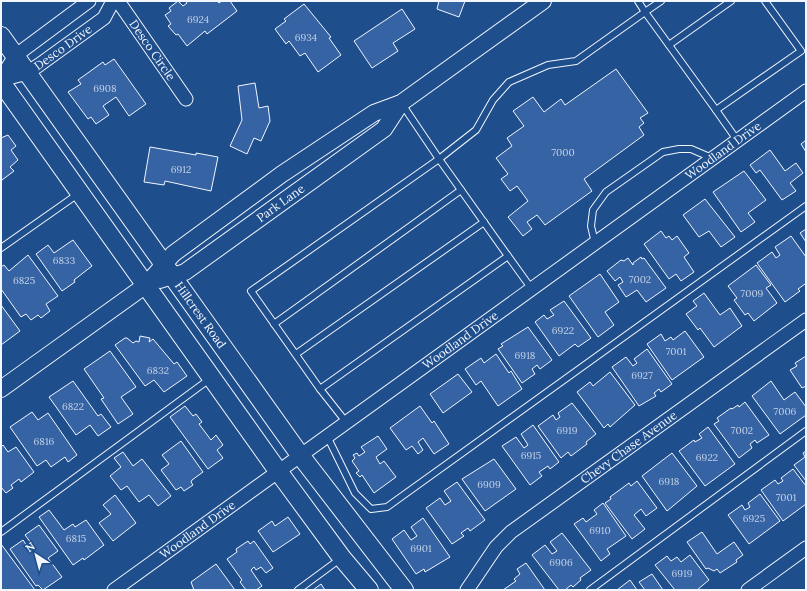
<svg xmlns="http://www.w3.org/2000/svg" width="807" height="591" font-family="Lora,serif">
<rect width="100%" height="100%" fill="#1f4e8c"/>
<!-- building -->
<g fill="#3563a3" stroke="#f2f6ff">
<path d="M178 1 183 6 187 3 186 1H217L219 3 222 1H230L237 11 207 34 205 31 187 46 178 34 176 35 168 26 171 24 165 15 171 11 169 8Z"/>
<path d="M439 1H465L459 17 437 9Z"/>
<path d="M304 4 331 37 329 38 341 55 318 72 305 53 300 56 289 41 286 44 275 29 286 21 284 19Z"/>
<path d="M402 9 415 29 393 43 398 51 372 68 354 41Z"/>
<path d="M114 59 146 104 129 116 116 97 103 106 109 115 96 124 91 117 88 119 68 92 81 84 78 80 103 62 105 65Z"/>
<path d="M616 69 648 113 640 118 644 123 639 127 644 135 584 179 592 191 545 225 537 215 527 222 532 229 523 236 508 217 528 201 517 186 510 191 501 179 508 174 496 158 512 146 507 138 524 126 513 111 533 97 544 112 561 99 565 105Z"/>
<path d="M255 83 259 108 268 106 270 121 261 141 254 138 247 154 230 146 242 120 238 86Z"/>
<path d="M8 135 16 146 11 150 18 160 10 167 14 171 2 180 1 178V138Z"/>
<path d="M806 140V152L801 144Z"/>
<path d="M150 147 196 155V153L218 157 211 191 165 181 164 185 144 182Z"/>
<path d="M770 150 785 171 796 163 803 173 790 183 796 191 782 200 760 170 756 173 750 165Z"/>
<path d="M744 171 766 200 748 213 755 222 741 232 713 192Z"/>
<path d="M705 199 735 237 721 247 709 231 699 237 683 215Z"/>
<path d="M806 229V242L800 233Z"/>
<path d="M661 231 666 238 669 236 672 240 677 236 689 253 684 257 694 272 681 281 676 274 669 279 644 244Z"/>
<path d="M791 236 806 257V285L805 284 798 289 800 291 785 302 757 263 772 252 776 258 780 255 775 247Z"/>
<path d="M73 240 92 266 74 280 75 282 62 291 36 254 48 245 54 253Z"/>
<path d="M28 255 58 296 46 304 50 311 41 318 38 315 31 320 26 314 21 317 1 289V267L4 265 9 271Z"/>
<path d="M641 257 642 259 644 258 666 288 646 302 637 290 626 297 618 285 623 282 620 277 615 281 607 271 621 260 624 261 628 258 633 265V263Z"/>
<path d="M756 265 771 285 766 288 777 303 754 321 748 313 745 315 734 300 737 298 728 286Z"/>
<path d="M600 274 619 302 605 312 614 325 598 337 569 296Z"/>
<path d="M704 293 720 315 730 308 742 326 714 347 700 328 698 330 686 314 697 306 693 301Z"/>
<path d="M564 301 591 338 578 347 575 344 559 356 535 322 544 315 547 319 554 315 550 310Z"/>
<path d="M1 305 20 331 1 345Z"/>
<path d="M528 327 552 360 540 369 537 365 532 369 535 374 522 383 498 349 503 346 501 344Z"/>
<path d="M685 331 704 357 672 380 647 344 661 334 665 341 671 337 673 340Z"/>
<path d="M140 336 150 338 149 342 153 339 174 364 177 362 187 376 164 392 154 380 145 386 115 345 125 338H127L133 343 136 341 139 342Z"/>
<path d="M647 349 672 384 661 392 659 389 654 393 656 396 639 406 612 367 626 357 633 366 637 363 634 359Z"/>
<path d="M110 351 136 387 121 397 133 414 118 424 101 399 104 398 84 369Z"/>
<path d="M496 354 509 373 511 371 522 389 498 406 481 381 476 385 465 369 481 358 484 363Z"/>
<path d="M806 356V386L802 388 790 370 797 366 795 363Z"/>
<path d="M610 372 635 405 610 427 608 424 604 428 577 392 590 382 593 386Z"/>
<path d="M458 374 472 392 443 413 430 394Z"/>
<path d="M73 381 98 416 101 414 111 427 98 436 90 425 76 435 49 397Z"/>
<path d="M771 381 784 400 795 392 806 407V415L780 434 752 396Z"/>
<path d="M745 402 769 435 757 443 755 440 750 444 752 448 739 458 714 424 719 421 717 418 731 408 732 409 738 405 739 407Z"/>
<path d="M572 403 596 434 586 442 587 444 571 456 568 452 561 458 538 426 553 415 556 420 560 417 558 413Z"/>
<path d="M185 406 193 416 196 414 202 422 199 424 211 440 216 435 223 445 217 450 223 458 208 469 170 417Z"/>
<path d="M420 406 432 423 434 421 449 444 434 454 423 438 418 442 423 450 418 454 412 446 406 450 390 428Z"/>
<path d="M32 412 38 420 48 413 77 455 68 462 65 457 51 467 46 460 37 466 10 427Z"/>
<path d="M533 425 559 462 550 469 548 466 539 472 542 476 530 485 502 446 516 437 524 448 528 445 521 434Z"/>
<path d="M708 427 735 464 705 486 679 451 694 440 695 442 702 438 699 434Z"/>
<path d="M378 436 387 449 376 457 380 464 384 461 396 477 374 493 362 475 360 477 356 473 359 471 352 461 355 458 353 455 357 453 359 456 365 452 361 447Z"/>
<path d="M181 441 203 472 192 480 191 482 193 485 184 491 181 487 176 490 161 470 169 464 162 455Z"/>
<path d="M3 445 8 452 16 447 34 472 21 482 19 479 11 485 13 488 6 493 1 487V447Z"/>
<path d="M806 451V481L794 465 805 457 803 453Z"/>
<path d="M123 452 133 466 142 459 171 496 158 506 149 495 139 502 127 486 121 490 110 476 121 467 114 458Z"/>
<path d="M672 453 697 486 667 511 642 476Z"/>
<path d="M494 459 516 489 485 511 462 479Z"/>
<path d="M793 469 806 486V504L783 521 761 490 775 480 778 484 783 481 781 478Z"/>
<path d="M637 481 657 508 646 516 641 509 634 515 645 529 632 539 605 503 611 499 610 497 629 483 631 486Z"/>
<path d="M457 482 485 520 470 531 468 528 461 533 464 536 452 544 426 508 440 498 445 505 451 501 444 491Z"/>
<path d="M760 494 780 521 749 544 728 515 742 505 745 510 750 507 748 503Z"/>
<path d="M115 495 136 523 113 541 99 523 111 514 103 505Z"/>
<path d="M603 503 626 536 607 549 610 554 601 561 574 524 583 518 586 522 597 514 594 510Z"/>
<path d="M49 510 64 530 73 524 75 527 86 520 104 545 84 560 83 558 73 565 39 517Z"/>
<path d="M288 517 300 534 273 552 258 531 272 521 275 526Z"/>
<path d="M423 518 450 557 425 572 424 569 416 574 392 539 404 530 411 540 417 536 411 527Z"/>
<path d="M39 525 58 551 48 558 62 577 43 590 38 585 36 586 10 549 23 540 27 546 31 543 25 535Z"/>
<path d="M702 532 717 554 734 542 743 555 736 560 737 562 720 573 717 569 714 571 708 568 706 569 687 542Z"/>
<path d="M562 533 591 570 580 578 581 580 573 587 571 585 565 590H559L532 555 545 545 552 554 557 551 550 542Z"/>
<path d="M248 541 250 544 254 541 273 568 266 573 261 567 256 570 254 567 251 570 262 586 256 590H246L240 582 242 580 227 559 237 552 236 549Z"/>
<path d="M1 544 35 590H1Z"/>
<path d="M690 555 709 580 697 590H675L655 565 667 556 671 561 677 557 681 562Z"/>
<path d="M526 563 545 590H503L516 581 514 579 520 574 517 569Z"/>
<path d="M216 564 235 590H194L191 582Z"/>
<path d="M652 574 663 590H645L639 582Z"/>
<path d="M630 580 637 590H617Z"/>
<path d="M321 584 325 590H313Z"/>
</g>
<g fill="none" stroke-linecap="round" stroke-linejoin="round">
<defs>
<g id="service">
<path d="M661 1 645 12 716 110 801 51 765 1"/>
<path d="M669 45 731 1"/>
<path d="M402 104 439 159 476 130 493 100 509 82 548 65 576 61 645 12 638 1"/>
<path d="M716 110 737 140"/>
<path d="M439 159 508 256 320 389 251 291Z"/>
<path d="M595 243 591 226 593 210 606 192 663 152 679 149H691L712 158"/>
<path d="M1 248 78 194"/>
<path d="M508 256 531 288"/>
<path d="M274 324 461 190"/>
<path d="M296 354 484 222"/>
<path d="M320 389 346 422"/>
<path d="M327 436 355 493 371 509 387 507 806 206"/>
<path d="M1 532 211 378"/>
<path d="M298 590 340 559"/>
<path d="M590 590 806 431"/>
</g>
<g id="minor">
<path id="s1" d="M118 1 186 99"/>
<path d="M1 78 15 56 89 1"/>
<path id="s2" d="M1 80 27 73 39 65 104 18 113 1"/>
<path id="s3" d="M114 590 806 91"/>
<path id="s4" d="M467 590 496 547 511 532 806 320"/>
<path d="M748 590 806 548"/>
</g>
<g id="tertiary">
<path id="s5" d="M160 280 185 272 384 129 401 103"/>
<path d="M1 389 146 285 173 254 282 174 374 113 401 103 543 1"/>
</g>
<g id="secondary">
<path id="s6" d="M1 36 300 455 404 590"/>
<path d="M1 82 278 471 342 558 369 590"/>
</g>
</defs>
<!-- service casing -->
<use href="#service" stroke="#f2f6ff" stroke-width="8"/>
<!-- minor casing -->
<use href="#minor" stroke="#f2f6ff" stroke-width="15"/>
<!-- tertiary casing -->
<use href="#tertiary" stroke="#f2f6ff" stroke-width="18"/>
<!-- secondary casing -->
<use href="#secondary" stroke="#f2f6ff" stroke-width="20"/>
<!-- service -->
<use href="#service" stroke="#1f4e8c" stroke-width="6"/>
<!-- minor -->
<use href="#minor" stroke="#1f4e8c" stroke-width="13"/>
<!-- tertiary -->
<use href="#tertiary" stroke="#1f4e8c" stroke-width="16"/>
<!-- secondary -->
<use href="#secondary" stroke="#1f4e8c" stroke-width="18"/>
</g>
<g text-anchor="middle" stroke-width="3" stroke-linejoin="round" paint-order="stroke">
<!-- number labels -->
<g font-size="10" fill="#c3d1e8">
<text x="198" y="23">6924</text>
<text x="306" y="41">6934</text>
<text x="105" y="92">6908</text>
<text x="563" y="156">7000</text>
<text x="181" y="173">6912</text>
<text x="64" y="264">6833</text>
<text x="640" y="283">7002</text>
<text x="24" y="284">6825</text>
<text x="752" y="297">7009</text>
<text x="563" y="334">6922</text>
<text x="676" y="355">7001</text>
<text x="525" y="359">6918</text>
<text x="158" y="374">6832</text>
<text x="642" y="379">6927</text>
<text x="73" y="410">6822</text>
<text x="785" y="415">7006</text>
<text x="567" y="434">6919</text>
<text x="742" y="434">7002</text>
<text x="44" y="445">6816</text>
<text x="531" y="459">6915</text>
<text x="707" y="461">6922</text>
<text x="669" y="485">6918</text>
<text x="489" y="488">6909</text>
<text x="786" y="501">7001</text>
<text x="754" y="522">6925</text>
<text x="600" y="534">6910</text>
<text x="76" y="542">6815</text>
<text x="421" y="552">6901</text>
<text x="561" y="566">6906</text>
<text x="682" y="577">6919</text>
</g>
<!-- street labels -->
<g font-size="12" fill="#f2f6ff" stroke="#1f4e8c">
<text dy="4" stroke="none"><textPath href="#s2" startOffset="71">Desco Drive</textPath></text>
<text dy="4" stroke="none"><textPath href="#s1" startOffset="60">Desco Circle</textPath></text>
<text dy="4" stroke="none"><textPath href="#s3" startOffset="751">Woodland Drive</textPath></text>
<text dy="4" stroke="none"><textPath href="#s5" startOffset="144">Park Lane</textPath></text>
<text dy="4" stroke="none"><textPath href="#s6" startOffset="343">Hillcrest Road</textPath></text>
<text dy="4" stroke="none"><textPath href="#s3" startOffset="427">Woodland Drive</textPath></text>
<text dy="4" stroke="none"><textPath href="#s4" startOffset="218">Chevy Chase Avenue</textPath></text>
<text dy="4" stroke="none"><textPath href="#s3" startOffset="103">Woodland Drive</textPath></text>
</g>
</g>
<!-- border -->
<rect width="807" height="591" fill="none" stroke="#f2f6ff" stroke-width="4"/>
<!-- north arrow -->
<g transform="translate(36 555) rotate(324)" stroke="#1f4e8c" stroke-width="3" paint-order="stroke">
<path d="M0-3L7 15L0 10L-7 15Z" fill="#f2f6ff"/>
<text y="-6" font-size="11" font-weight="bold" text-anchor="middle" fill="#f2f6ff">N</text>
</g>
</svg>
